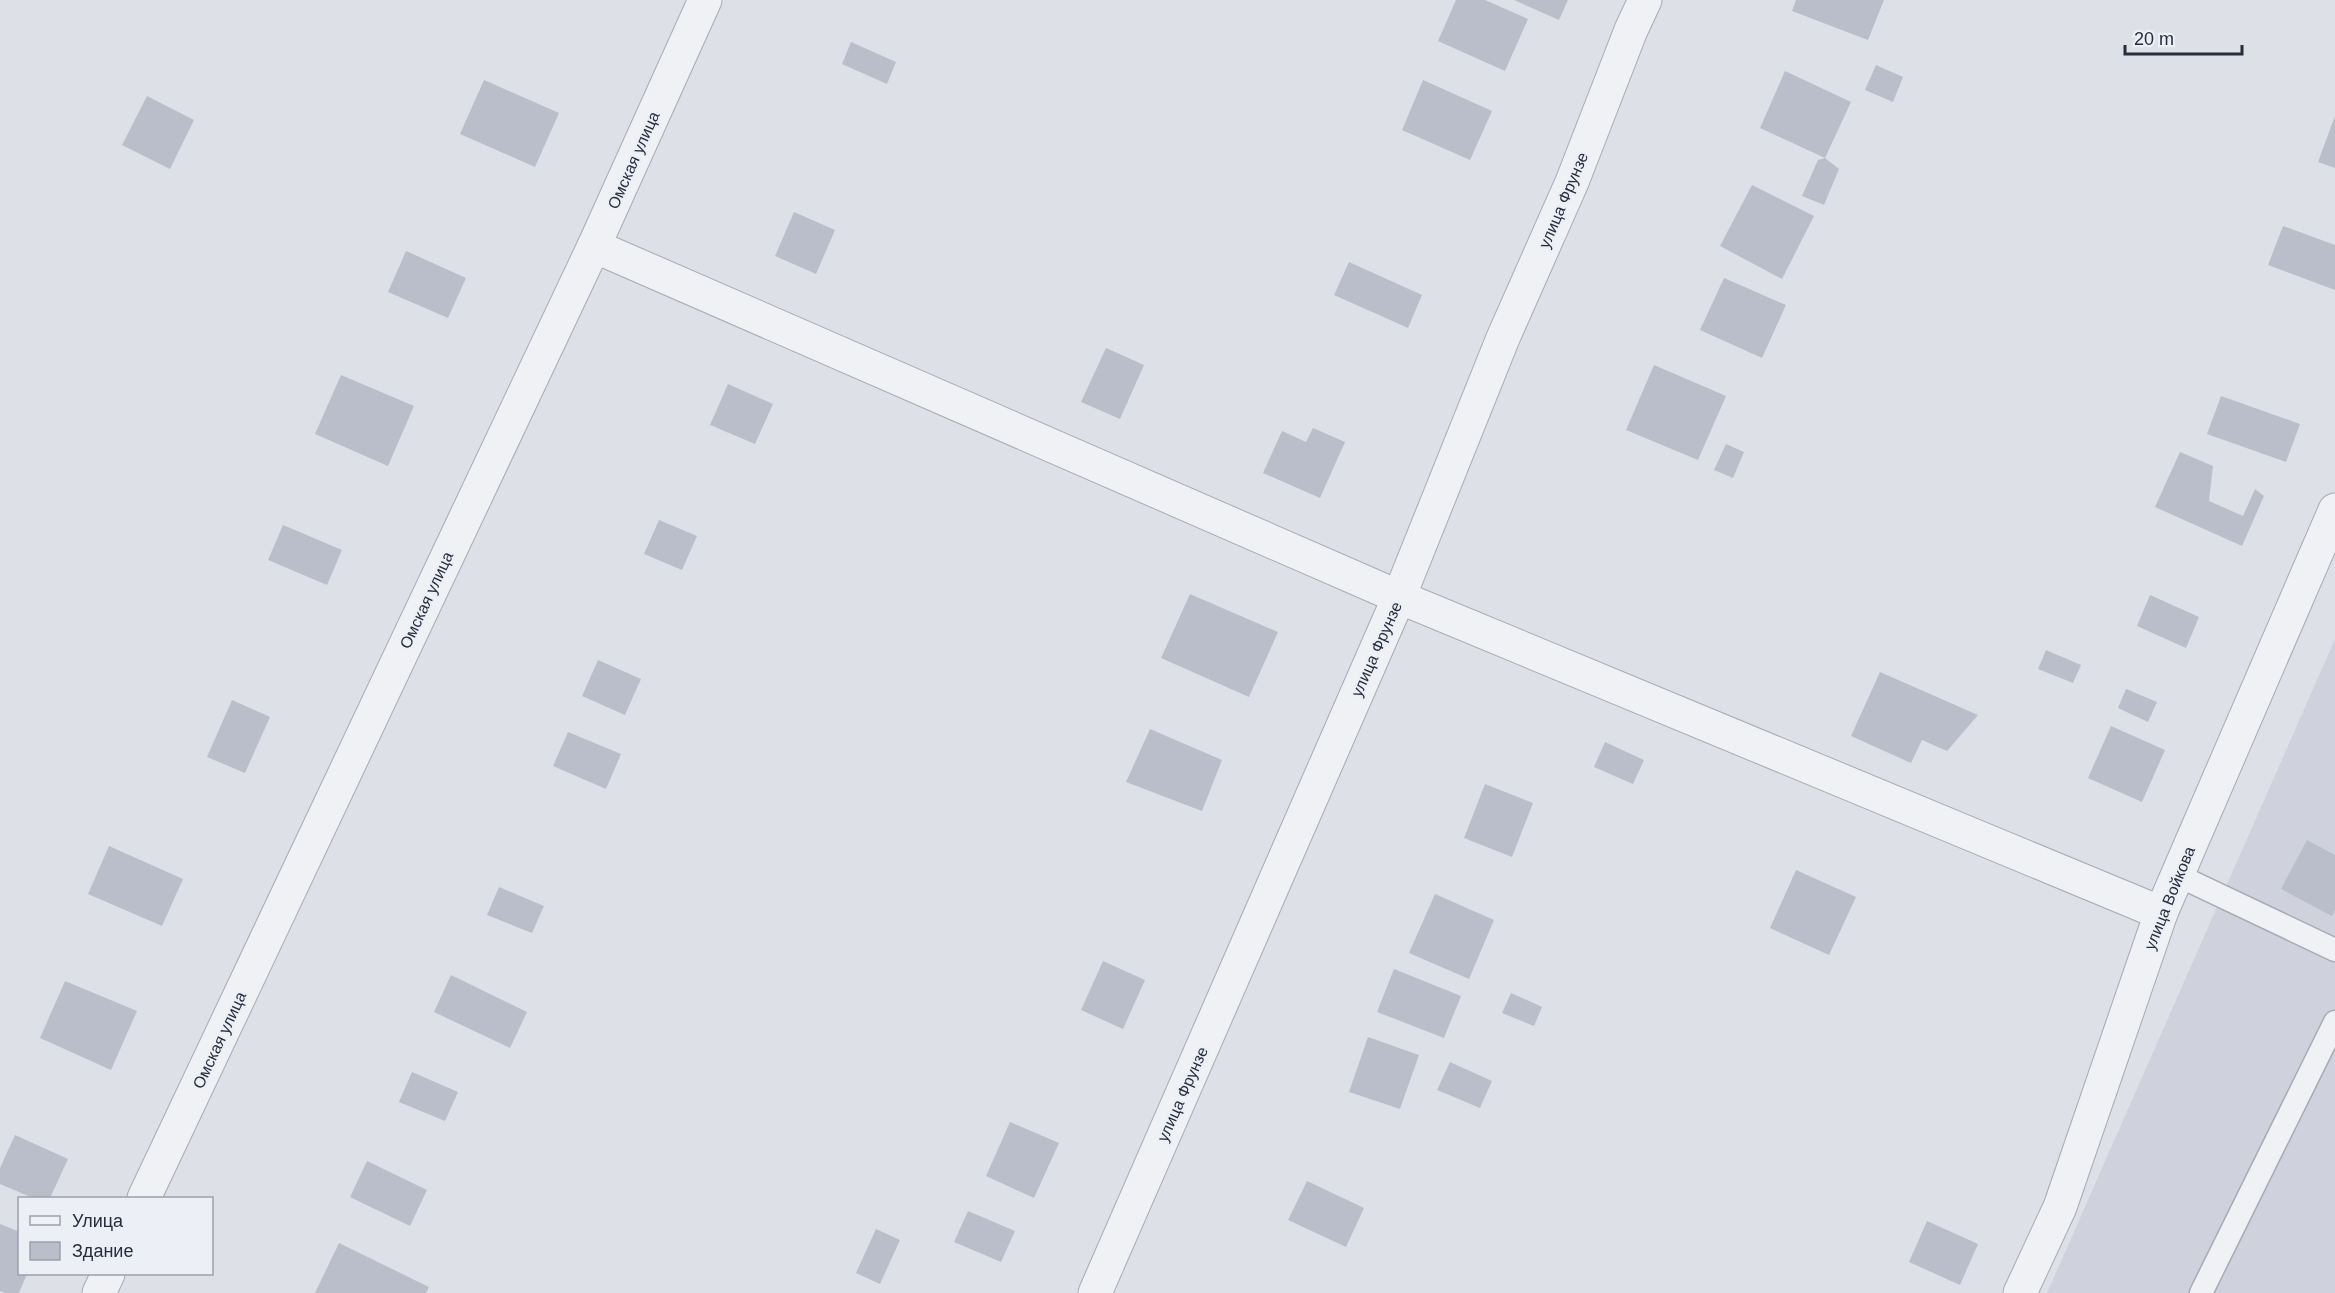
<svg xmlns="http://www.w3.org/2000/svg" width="2335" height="1293" font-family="Arial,sans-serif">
<rect width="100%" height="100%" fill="#dde0e7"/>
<!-- built -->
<path fill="#cfd2dc" d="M2335 639V1293H2047Z"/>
<!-- building -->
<g fill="#babeca">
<path d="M1456 0H1485L1528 19 1505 71 1438 41Z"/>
<path d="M1514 0H1568L1559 20Z"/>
<path d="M1796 0H1884L1868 40 1792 11Z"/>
<path d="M851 42 896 62 887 84 842 64Z"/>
<path d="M1876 65 1903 77 1893 102 1865 90Z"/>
<path d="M1785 71 1851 102 1825 158 1760 128Z"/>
<path d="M484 80 559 113 535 167 460 134Z"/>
<path d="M1423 80 1492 111 1470 160 1402 130Z"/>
<path d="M147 96 194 120 170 169 122 145Z"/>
<path d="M2335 116V168L2318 162Z"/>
<path d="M1825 158 1839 169 1824 205 1802 196 1818 160Z"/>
<path d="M1752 185 1814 216 1782 279 1720 246Z"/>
<path d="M794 212 835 230 816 274 775 256Z"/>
<path d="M2283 226 2335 245V290L2268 265Z"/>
<path d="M406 251 466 278 448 318 388 292Z"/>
<path d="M1349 262 1422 295 1408 328 1334 295Z"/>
<path d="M1724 278 1786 305 1762 358 1700 330Z"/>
<path d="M1106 348 1144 365 1120 419 1081 402Z"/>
<path d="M1654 365 1726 396 1698 460 1626 430Z"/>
<path d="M341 375 414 406 388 466 315 434Z"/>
<path d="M728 384 773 404 755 444 710 425Z"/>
<path d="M2221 396 2300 424 2286 462 2207 434Z"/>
<path d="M1313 428 1345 442 1320 498 1263 473 1282 431 1306 442Z"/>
<path d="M1726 444 1744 452 1733 478 1714 470Z"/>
<path d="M2180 452 2213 466 2209 501 2243 516 2255 489 2264 496 2242 546 2155 507Z"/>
<path d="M659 520 697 536 682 570 644 554Z"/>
<path d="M283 525 342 550 327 585 268 560Z"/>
<path d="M1190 594 1278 632 1249 697 1161 658Z"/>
<path d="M2150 595 2199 617 2186 648 2137 626Z"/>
<path d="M2046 650 2081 665 2073 683 2038 669Z"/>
<path d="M598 660 641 679 625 715 582 696Z"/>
<path d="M1880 672 1978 715 1947 751 1922 740 1911 763 1851 736Z"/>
<path d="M2126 689 2157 702 2148 722 2118 708Z"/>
<path d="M232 700 270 717 245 773 207 757Z"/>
<path d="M2111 726 2165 750 2142 802 2088 778Z"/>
<path d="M1150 729 1222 760 1202 811 1126 782Z"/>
<path d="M568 732 621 754 606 789 553 766Z"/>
<path d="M1605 742 1644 760 1633 784 1594 767Z"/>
<path d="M1485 784 1533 803 1512 857 1464 838Z"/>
<path d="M2307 840 2335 855V910L2332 916 2281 889Z"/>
<path d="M109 846 183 879 162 926 88 894Z"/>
<path d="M1796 870 1856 897 1829 955 1770 928Z"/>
<path d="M499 887 544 906 532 933 487 915Z"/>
<path d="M1435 894 1494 920 1469 979 1409 953Z"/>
<path d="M1103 961 1145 980 1123 1029 1081 1010Z"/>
<path d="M1394 969 1461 996 1444 1038 1377 1012Z"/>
<path d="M451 975 527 1012 510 1048 434 1012Z"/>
<path d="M65 981 137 1011 111 1070 40 1038Z"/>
<path d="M1511 993 1542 1007 1534 1026 1502 1013Z"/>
<path d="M1368 1037 1419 1055 1400 1109 1349 1092Z"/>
<path d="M1450 1062 1492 1081 1480 1108 1437 1090Z"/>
<path d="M412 1072 458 1092 445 1121 399 1102Z"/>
<path d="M1010 1122 1059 1143 1034 1198 986 1176Z"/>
<path d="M15 1135 68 1159 50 1198H33L0 1184V1168Z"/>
<path d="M367 1161 427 1190 410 1226 350 1197Z"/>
<path d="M1307 1181 1364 1208 1346 1247 1288 1220Z"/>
<path d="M968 1211 1015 1231 1001 1262 954 1242Z"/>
<path d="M1927 1221 1978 1244 1960 1285 1909 1262Z"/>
<path d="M0 1224 20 1232V1274H27L19 1293H5L0 1291Z"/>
<path d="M876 1229 900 1240 880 1284 856 1273Z"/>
<path d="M339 1243 429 1287 426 1293H315Z"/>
</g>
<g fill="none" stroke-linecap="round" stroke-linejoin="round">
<defs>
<g id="service">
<path d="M2177 875 2335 950"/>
<path d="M2201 1293 2335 1022"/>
</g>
<g id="minor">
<path d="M594 246 1399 597 2161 913"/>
<path d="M144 1198 594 246 705 0"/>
<path d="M99 1293 108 1274"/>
<path d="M1095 1293 1399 597 1503 338 1572 182 1631 30 1645 0"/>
<path d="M2020 1293 2060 1207 2161 913 2335 510"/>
</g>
</defs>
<!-- service casing -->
<use href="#service" stroke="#a6aab4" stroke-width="25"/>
<!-- minor casing -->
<use href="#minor" stroke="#a6aab4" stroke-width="35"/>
<!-- service -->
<use href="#service" stroke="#eff1f5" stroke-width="22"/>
<!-- minor -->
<use href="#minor" stroke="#eff1f5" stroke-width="33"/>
</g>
<g text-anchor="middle" stroke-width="4.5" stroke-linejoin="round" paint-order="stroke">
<!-- street labels -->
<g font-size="16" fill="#262d3d" stroke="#eceff5">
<text transform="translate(633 160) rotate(-66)" y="6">Омская улица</text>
<text transform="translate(1563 200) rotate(-67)" y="6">улица Фрунзе</text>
<text transform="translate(426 600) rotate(-65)" y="6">Омская улица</text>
<text transform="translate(1376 649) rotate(-66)" y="6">улица Фрунзе</text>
<text transform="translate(2169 898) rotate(-68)" y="6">улица Войкова</text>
<text transform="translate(219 1040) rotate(-65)" y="6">Омская улица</text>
<text transform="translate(1182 1094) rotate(-66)" y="6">улица Фрунзе</text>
</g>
</g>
<!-- legend -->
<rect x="18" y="1197" width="195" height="78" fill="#eceff5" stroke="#9da1ab" stroke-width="1.5"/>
<rect x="30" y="1216" width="30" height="9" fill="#eff1f5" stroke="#9da1ab" stroke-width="1.5"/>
<text x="72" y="1227" font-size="18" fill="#262d3d">Улица</text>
<rect x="30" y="1242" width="30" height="18" fill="#babeca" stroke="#9da1ab" stroke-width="1.5"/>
<text x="72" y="1257" font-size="18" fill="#262d3d">Здание</text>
<!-- scale -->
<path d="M2125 45v9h117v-9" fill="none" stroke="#262d3d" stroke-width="3"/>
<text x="2134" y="45" font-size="18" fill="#262d3d" stroke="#eceff5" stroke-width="4.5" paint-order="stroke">20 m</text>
</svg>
